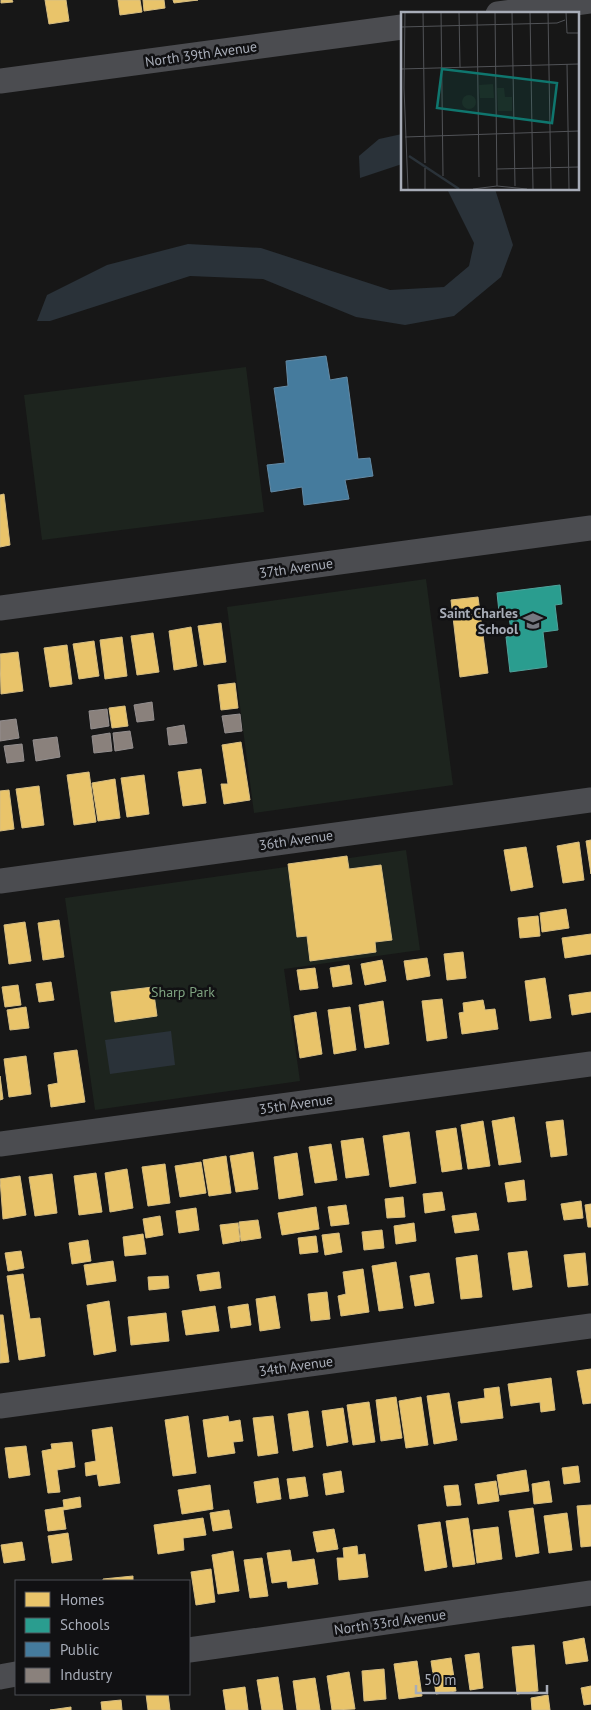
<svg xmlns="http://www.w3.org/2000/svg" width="591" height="1710" font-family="'PT Sans',sans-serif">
<rect width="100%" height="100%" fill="#171717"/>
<!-- green -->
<g fill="#1d241e">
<path d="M246 367 264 512 42 540 24 395Z"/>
<path d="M426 579 453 785 254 813 227 607Z"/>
<path d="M406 850 420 950 284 969 300 1081 95 1110 65 898Z"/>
</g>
<!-- water -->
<g fill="#2a3239">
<path d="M402 134V164L360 178 359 156 379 139Z"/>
<path d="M447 189H495L513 245 501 277 454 316 405 325 356 317 263 279 190 276 50 321H37L47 295 107 265 188 244 261 248 390 290 444 287 469 266 474 243Z"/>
<path d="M171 1031 175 1065 110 1074 105 1040Z"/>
</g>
<!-- homes -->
<g fill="#e9c46a" stroke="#d6bd81">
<path d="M1 0H12L13 2 1 3Z"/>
<path d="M45 0H66L69 21 49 24Z"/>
<path d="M118 0H140L142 12 120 15Z"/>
<path d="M143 0H164L165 8 144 11Z"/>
<path d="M173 0H198L174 3Z"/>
<path d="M4 494 10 545 0 547V495Z"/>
<path d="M478 597 488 673 460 677 451 600Z"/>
<path d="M221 623 226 662 204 665 198 626Z"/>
<path d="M191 627 197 666 174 670 169 631Z"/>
<path d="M153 633 159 672 137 675 131 636Z"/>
<path d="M122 637 127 676 105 679 100 640Z"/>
<path d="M94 641 99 676 79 679 73 644Z"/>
<path d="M67 645 72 684 50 687 44 648Z"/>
<path d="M18 652 23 691 1 694 0 654Z"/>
<path d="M235 683 238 708 221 710 218 685Z"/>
<path d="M125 706 128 726 112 728 109 708Z"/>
<path d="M241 742 250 800 224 804 221 784H228L222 745Z"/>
<path d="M201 769 206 803 183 806 178 772Z"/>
<path d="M89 772 96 822 74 825 67 775Z"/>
<path d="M144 775 149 814 127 817 121 778Z"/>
<path d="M115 779 120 818 98 821 92 783Z"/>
<path d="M39 786 44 825 22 828 16 789Z"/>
<path d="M9 790 14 829 0 831V791Z"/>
<path d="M591 840V874L586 841Z"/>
<path d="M579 842 584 880 563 883 557 846Z"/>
<path d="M526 847 533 887 511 891 504 850Z"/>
<path d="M347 856 349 869 381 865 392 940 375 942 376 952 310 961 307 936 297 937 288 864Z"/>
<path d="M566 909 569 928 542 932 540 913Z"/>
<path d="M538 916 540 936 520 938 518 918Z"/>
<path d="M59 920 64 957 43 960 38 923Z"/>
<path d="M25 922 31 961 9 964 4 925Z"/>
<path d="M591 934V954L565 958 562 938Z"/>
<path d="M463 952 466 978 447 980 444 954Z"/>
<path d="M427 958 430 976 407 980 404 961Z"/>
<path d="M382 960 386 981 365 985 361 964Z"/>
<path d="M349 965 352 984 333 987 330 968Z"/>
<path d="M315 968 318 988 300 990 297 970Z"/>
<path d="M545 978 551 1018 530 1021 525 981Z"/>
<path d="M51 982 54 1000 39 1002 36 984Z"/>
<path d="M18 985 21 1005 5 1007 2 987Z"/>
<path d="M153 987 157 1016 115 1022 111 992Z"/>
<path d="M591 992V1012L572 1015 569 995Z"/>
<path d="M442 999 447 1038 427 1041 422 1001Z"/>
<path d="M483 1000 485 1010 495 1009 498 1029 462 1034 459 1013 464 1012 463 1003Z"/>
<path d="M383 1001 389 1044 365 1048 359 1005Z"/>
<path d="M26 1007 29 1028 10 1030 7 1010Z"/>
<path d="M350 1007 356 1050 334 1054 328 1010Z"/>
<path d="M316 1012 322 1054 300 1058 294 1016Z"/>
<path d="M77 1050 85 1102 51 1107 48 1085 58 1083 54 1053Z"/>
<path d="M26 1056 31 1094 9 1097 4 1059Z"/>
<path d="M0 1076 3 1099 0 1100Z"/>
<path d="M514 1117 521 1162 499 1165 492 1121Z"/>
<path d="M563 1120 567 1155 551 1157 546 1122Z"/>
<path d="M483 1121 490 1166 468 1169 461 1125Z"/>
<path d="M456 1128 462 1169 442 1172 436 1131Z"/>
<path d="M409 1132 416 1183 390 1187 383 1136Z"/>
<path d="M363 1138 369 1175 346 1178 341 1141Z"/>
<path d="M331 1144 337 1180 315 1183 309 1147Z"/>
<path d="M253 1152 258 1189 236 1192 230 1156Z"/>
<path d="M297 1153 303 1195 279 1199 274 1157Z"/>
<path d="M226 1156 231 1193 209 1196 203 1160Z"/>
<path d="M201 1162 206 1193 180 1197 175 1166Z"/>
<path d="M165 1164 170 1203 148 1206 142 1167Z"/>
<path d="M127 1169 133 1208 110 1212 105 1173Z"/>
<path d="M96 1173 102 1212 79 1215 74 1176Z"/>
<path d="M52 1174 57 1213 35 1216 29 1177Z"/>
<path d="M20 1176 26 1215 3 1219 0 1179Z"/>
<path d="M524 1180 526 1200 508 1202 505 1183Z"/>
<path d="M442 1192 445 1210 425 1213 423 1194Z"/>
<path d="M403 1197 405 1217 387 1218 385 1199Z"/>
<path d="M581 1201 583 1218 564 1220 561 1204Z"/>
<path d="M591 1204V1227H588L585 1205Z"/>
<path d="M346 1205 349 1224 331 1226 328 1207Z"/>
<path d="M316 1207 319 1229 282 1235 278 1213Z"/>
<path d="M196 1208 199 1230 179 1233 176 1211Z"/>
<path d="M476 1213 479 1230 455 1233 452 1216Z"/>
<path d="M160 1216 163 1235 146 1238 143 1219Z"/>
<path d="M258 1220 261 1238 241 1241 239 1222Z"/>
<path d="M238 1223 240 1241 223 1244 220 1225Z"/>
<path d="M414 1223 416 1241 396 1244 394 1226Z"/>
<path d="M382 1230 384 1248 364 1250 362 1232Z"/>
<path d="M339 1233 342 1252 325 1255 322 1235Z"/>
<path d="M143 1234 146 1254 125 1256 123 1237Z"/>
<path d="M316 1236 318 1252 300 1254 298 1238Z"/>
<path d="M88 1240 91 1261 72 1264 69 1243Z"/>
<path d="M21 1251 24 1268 8 1271 5 1253Z"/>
<path d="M527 1251 532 1287 513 1290 508 1253Z"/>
<path d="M585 1253 588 1285 568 1287 564 1255Z"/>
<path d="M477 1255 482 1297 461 1299 456 1258Z"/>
<path d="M113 1261 116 1281 87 1285 84 1265Z"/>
<path d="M396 1262 403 1308 379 1311 372 1266Z"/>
<path d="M363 1269 369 1312 341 1316 338 1296 346 1294 343 1272Z"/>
<path d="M219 1272 221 1288 200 1291 197 1275Z"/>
<path d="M429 1273 434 1303 415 1306 410 1276Z"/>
<path d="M23 1274 30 1319 40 1318 45 1356 19 1360 7 1276Z"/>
<path d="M168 1276 169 1288 149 1290 148 1277Z"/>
<path d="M327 1292 330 1319 311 1321 308 1294Z"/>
<path d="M275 1296 280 1328 260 1331 256 1299Z"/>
<path d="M109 1301 116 1351 94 1355 87 1305Z"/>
<path d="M248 1304 251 1325 231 1328 228 1307Z"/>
<path d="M215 1306 219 1331 186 1335 182 1311Z"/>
<path d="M166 1313 169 1341 131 1345 128 1317Z"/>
<path d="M0 1315H3L9 1362 0 1363Z"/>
<path d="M591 1369V1403L583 1404 577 1371Z"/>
<path d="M551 1378 555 1410 541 1412 540 1402 511 1406 508 1384Z"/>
<path d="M499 1387 503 1418 461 1423 458 1402 485 1398 484 1389Z"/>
<path d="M449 1393 457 1440 434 1444 427 1396Z"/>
<path d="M396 1397 402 1438 381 1441 376 1400Z"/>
<path d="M421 1397 428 1445 406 1448 399 1401Z"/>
<path d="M369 1402 375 1442 353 1445 347 1405Z"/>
<path d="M343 1408 348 1442 327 1446 322 1411Z"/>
<path d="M308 1411 313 1447 293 1451 288 1414Z"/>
<path d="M188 1416 196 1473 173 1476 165 1420Z"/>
<path d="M228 1416 229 1422 240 1420 243 1441 233 1442 235 1453 208 1457 203 1420Z"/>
<path d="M273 1416 278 1453 258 1456 253 1418Z"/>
<path d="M112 1427 120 1483 99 1486 97 1474 86 1476 85 1463 96 1461 92 1430Z"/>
<path d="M72 1442 75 1467 57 1470 60 1492 48 1493 42 1451 52 1449 51 1444Z"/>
<path d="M26 1446 30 1475 9 1478 5 1448Z"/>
<path d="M578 1466 580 1482 564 1484 562 1468Z"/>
<path d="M526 1470 529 1491 500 1495 497 1475Z"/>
<path d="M341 1471 344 1492 326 1495 323 1474Z"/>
<path d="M305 1477 308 1496 290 1499 287 1479Z"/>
<path d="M278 1478 281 1499 257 1503 254 1482Z"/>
<path d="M496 1481 499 1501 478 1504 475 1484Z"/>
<path d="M549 1481 552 1502 534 1504 532 1484Z"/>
<path d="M210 1485 213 1509 182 1514 178 1490Z"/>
<path d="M458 1485 461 1505 447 1506 444 1486Z"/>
<path d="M80 1497 81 1507 63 1510 66 1529 48 1531 45 1510 64 1507 63 1500Z"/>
<path d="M591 1505V1546L581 1547 577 1506Z"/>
<path d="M533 1508 539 1553 516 1557 509 1511Z"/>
<path d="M229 1510 232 1528 213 1531 210 1513Z"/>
<path d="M567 1513 572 1550 549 1553 544 1516Z"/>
<path d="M203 1518 206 1535 183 1538 184 1550 158 1554 154 1525Z"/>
<path d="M468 1518 475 1564 453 1567 446 1521Z"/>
<path d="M440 1522 447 1567 425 1571 418 1525Z"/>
<path d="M498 1527 502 1559 477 1563 473 1530Z"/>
<path d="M334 1529 338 1549 317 1552 313 1532Z"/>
<path d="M68 1533 72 1560 52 1563 48 1536Z"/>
<path d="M22 1542 25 1560 4 1563 1 1545Z"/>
<path d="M357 1546 358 1555 365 1554 368 1577 339 1580 337 1558H344L343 1548Z"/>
<path d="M290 1550 292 1562 314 1559 318 1584 288 1588 287 1581 272 1583 267 1553Z"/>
<path d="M233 1551 239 1591 218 1594 212 1555Z"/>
<path d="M262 1558 268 1596 250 1598 244 1560Z"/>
<path d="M211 1569 215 1602 196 1605 191 1572Z"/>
<path d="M133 1576V1581H103V1579Z"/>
<path d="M584 1638 588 1661 566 1664 563 1642Z"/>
<path d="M534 1645 538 1691 517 1694 512 1647Z"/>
<path d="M479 1653 483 1688 470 1690 465 1655Z"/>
<path d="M451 1658 456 1691 436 1694 431 1661Z"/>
<path d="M417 1661 422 1696 399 1699 394 1664Z"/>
<path d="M384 1669 386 1699 364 1701 362 1671Z"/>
<path d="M349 1672 355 1709 332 1710 327 1676Z"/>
<path d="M278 1677 283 1710H262L257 1680Z"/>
<path d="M315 1678 320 1710H297L293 1681Z"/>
<path d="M591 1686V1704L584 1705 581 1688Z"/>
<path d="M245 1687 248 1710H226L223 1690Z"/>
<path d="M146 1694H168L170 1710H148Z"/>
<path d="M548 1695 550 1710H532L531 1698Z"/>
<path d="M121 1700 122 1710H102L101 1702Z"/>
<path d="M71 1707V1710H50Z"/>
</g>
<!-- schools -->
<path fill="#2a9d8f" stroke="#50a29b" d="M560 585 562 604 555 605 558 630 543 632 547 667 510 672 506 637 512 636 508 611 499 612 497 593Z"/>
<!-- public -->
<path fill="#457b9d" stroke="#638aa5" d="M326 356 330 380 347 377 358 459 370 458 373 476 345 480 349 499 304 505 302 487 271 492 267 465 285 463 274 388 288 386 286 361Z"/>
<!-- industry -->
<g fill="#8a817c" stroke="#938e8e">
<path d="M152 702 154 720 137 722 134 705Z"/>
<path d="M107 709 109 726 91 729 89 711Z"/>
<path d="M240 714 242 731 225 733 222 716Z"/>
<path d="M16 719 19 738 0 741V721Z"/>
<path d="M184 725 187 743 169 745 167 728Z"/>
<path d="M130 731 133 748 115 751 113 733Z"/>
<path d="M110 733 112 751 94 753 92 736Z"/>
<path d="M57 737 60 757 36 761 33 740Z"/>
<path d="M22 744 24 761 7 763 4 746Z"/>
</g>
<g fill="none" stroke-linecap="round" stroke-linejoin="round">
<!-- minor -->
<g stroke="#4b4c50" stroke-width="25">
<path d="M498 14 591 1"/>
<path d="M0 81 402 27"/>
<path d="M0 608 591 528"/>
<path d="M0 881 591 800"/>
<path d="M0 1144 591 1064"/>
<path d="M0 1406 591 1326"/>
<path d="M189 1650 591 1593"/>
<path d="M0 1677 16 1674"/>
</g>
</g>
<!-- icons -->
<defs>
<symbol id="school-bare" viewBox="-9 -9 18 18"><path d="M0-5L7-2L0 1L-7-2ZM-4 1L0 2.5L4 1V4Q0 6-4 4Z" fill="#757880" stroke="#111113" stroke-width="2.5" paint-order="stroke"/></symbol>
</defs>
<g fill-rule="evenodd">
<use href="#school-bare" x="519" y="607" width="28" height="28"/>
</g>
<g text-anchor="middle" stroke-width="5" stroke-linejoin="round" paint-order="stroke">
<!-- street labels -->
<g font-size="14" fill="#a8adb8" stroke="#111113">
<text transform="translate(201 54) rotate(-8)" y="5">North 39th Avenue</text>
<text transform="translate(296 568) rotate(-8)" y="5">37th Avenue</text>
<text transform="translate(296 840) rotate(-8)" y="5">36th Avenue</text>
<text transform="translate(296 1104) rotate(-8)" y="5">35th Avenue</text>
<text transform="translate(296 1366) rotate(-8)" y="5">34th Avenue</text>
<text transform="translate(390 1622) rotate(-8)" y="5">North 33rd Avenue</text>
</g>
<!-- poi labels -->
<g font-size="14" font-weight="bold" fill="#a8adb8" stroke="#111113" text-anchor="end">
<text x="518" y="618">Saint Charles<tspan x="518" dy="16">School</tspan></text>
</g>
<!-- park labels -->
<g font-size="14" fill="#7fa381" stroke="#111113">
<text x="183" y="997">Sharp Park</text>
</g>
</g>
<!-- overview -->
<g transform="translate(401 12)">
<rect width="178" height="178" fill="#171717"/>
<path d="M92 72 93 86H79L78 73ZM96 76H103L104 85H111V99H97ZM61 90a7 7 0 1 1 14 0a7 7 0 1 1-14 0Z" fill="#1d241e"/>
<path fill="none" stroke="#2a3239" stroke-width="2.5" d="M8 144 58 177"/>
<path fill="none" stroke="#515357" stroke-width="1" d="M4 0 3 76 7 177M22 0 24 151M40 0 42 164M58 0 59 55M76 0 78 165M94 0 96 174M111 0 114 174M129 0 132 177M147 0 150 177M165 0 166 21H178M0 15 156 11 164 8M166 52 168 177M0 57 178 52M4 125 178 119M24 156V177M96 157 178 155M72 177 96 174 126 177"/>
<path fill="#0f766e" fill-opacity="0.15" stroke="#0f766e" stroke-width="2.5" d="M41 57 156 71 151 111 36 96Z"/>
<rect width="178" height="178" fill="none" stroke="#a8adb8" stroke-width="2.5"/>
</g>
<!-- legend -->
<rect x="15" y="1580" width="175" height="115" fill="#111113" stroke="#4d4f55"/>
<rect x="25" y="1592" width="25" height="15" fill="#e9c46a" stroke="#4d4f55"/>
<text x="60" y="1605" font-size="15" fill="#a8adb8">Homes</text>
<rect x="25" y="1618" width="25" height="15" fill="#2a9d8f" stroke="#4d4f55"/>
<text x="60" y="1630" font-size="15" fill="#a8adb8">Schools</text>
<rect x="25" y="1642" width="25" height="15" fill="#457b9d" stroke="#4d4f55"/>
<text x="60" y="1655" font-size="15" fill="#a8adb8">Public</text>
<rect x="25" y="1668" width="25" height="15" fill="#8a817c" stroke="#4d4f55"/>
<text x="60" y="1680" font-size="15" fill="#a8adb8">Industry</text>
<!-- scale -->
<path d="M416 1685v8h131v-8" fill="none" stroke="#a8adb8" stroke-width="2.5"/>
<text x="424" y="1685" font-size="15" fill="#a8adb8" stroke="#111113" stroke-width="4" paint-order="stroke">50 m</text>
</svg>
